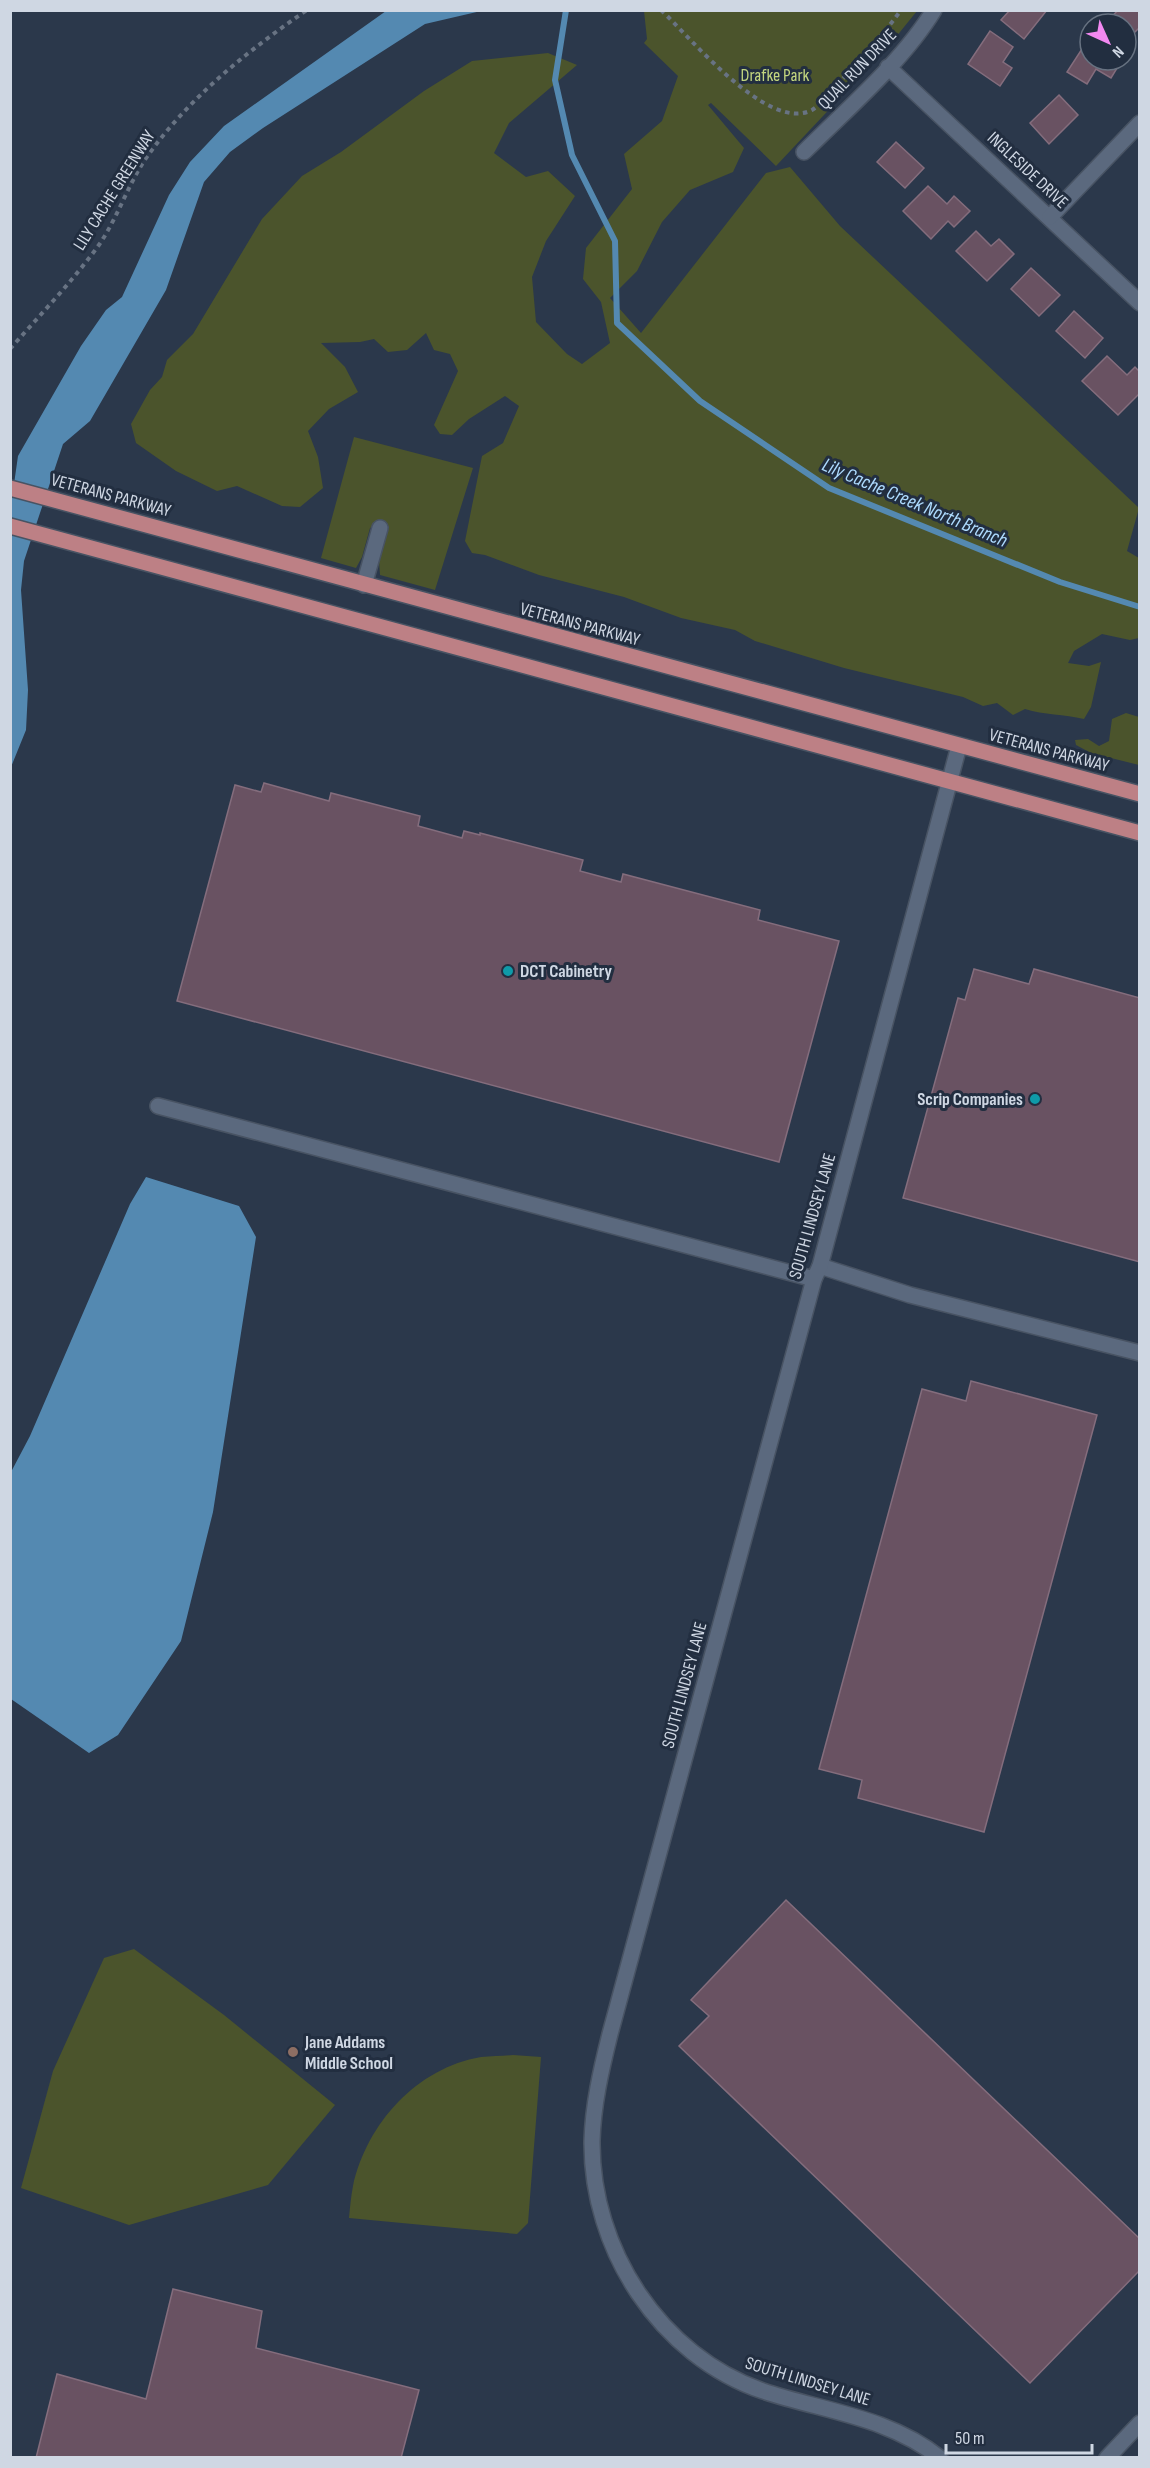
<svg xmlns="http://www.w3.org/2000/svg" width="1150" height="2468" font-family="'Sofia Sans Condensed',sans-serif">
<rect width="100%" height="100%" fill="#2b384b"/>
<!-- green -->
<g fill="#4b542c">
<path d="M644 11H917L887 48 776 166 711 103 708 105 744 148 733 172 690 190 662 222 637 271 610 298 641 333 766 173 790 167 840 226 1139 508 1127 551 1139 558V638L1130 640 1102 634 1074 651 1068 663 1089 666 1101 662 1091 707 1084 719C1064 714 1044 715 1025 709L1013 715 997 703 983 706 963 697 844 668 755 641 735 630 681 618 624 597 539 575 485 555 472 553 465 541 482 456 503 443 519 406 505 396 469 419 452 435 440 434 434 425 458 371 450 354 434 350 426 333 407 350 388 352 374 339 360 342 321 343 345 367 358 392 329 409 308 431 318 457 323 488 300 507 282 506 237 486 217 491 176 471 136 443 131 424 150 390 162 377 167 360 193 334 262 219 302 176 341 152 424 91 472 61 548 53 577 65 509 123 494 153 526 177 548 171 575 196 546 241 532 277 536 322 567 354 582 364 610 343 601 302 583 279 586 248 632 189 624 154 662 121 678 76 644 43 647 39Z"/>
<path d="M354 437 473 468 435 590 380 575 379 560 387 531 385 526 377 524 370 528 362 557 356 568 321 558Z"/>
<path d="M1126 713 1139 717V765L1091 753 1076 745 1075 740 1088 739 1099 746 1109 741 1112 719Z"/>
<path d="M134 1949 224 2015 335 2105 268 2185 129 2225 21 2188 53 2071 104 1958Z"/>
<path d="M513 2055 541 2057 528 2223 517 2234 349 2218C350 2207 351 2196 353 2186 367 2123 417 2068 481 2057 492 2056 503 2056 513 2055Z"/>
</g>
<!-- water -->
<g fill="#5489b1">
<path d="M386 11H481L425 24 263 128 230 152 204 182 166 290 90 421 63 444 24 561 21 590 28 690 26 730 11 767 10 512 18 456 81 346 106 310 122 297 169 195 190 162 224 126Z"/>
<path d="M146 1177 239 1206 256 1237 213 1512 181 1641 118 1735 89 1753 11 1699V1472L30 1436 130 1204Z"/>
</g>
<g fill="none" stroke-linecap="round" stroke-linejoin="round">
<!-- stream -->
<path stroke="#5489b1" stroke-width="6" d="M566 10 555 80 572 155 615 241 617 323 700 401 829 488 1060 582 1140 607"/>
</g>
<!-- building -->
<g fill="#695262" stroke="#846d7d" stroke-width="1.5">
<path d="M1010 10H1047L1024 39 1001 20Z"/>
<path d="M1118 10H1140V27L1126 41V24L1106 23Z"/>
<path d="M990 31 1013 47 1003 62 1012 68 1000 86 968 64Z"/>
<path d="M1089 38 1090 60H1122L1111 78 1096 69 1087 84 1067 72Z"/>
<path d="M1059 95 1078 115 1049 144 1030 123Z"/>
<path d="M896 142 924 168 905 188 877 162Z"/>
<path d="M928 186 947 204 954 196 970 211 954 227 948 221 931 239 903 211Z"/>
<path d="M976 231 991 246 999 239 1014 254 987 281 956 251Z"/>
<path d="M1031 268 1060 295 1039 316 1011 289Z"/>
<path d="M1074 311 1103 338 1085 358 1056 331Z"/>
<path d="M1107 356 1127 375 1135 367 1140 372V393L1118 415 1082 381Z"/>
<path d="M264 783 329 801 331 793 420 816 418 826 462 838 464 831 480 835V833L583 860 580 871 621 882 623 874 760 910 758 920 839 941 779 1162 177 1001 235 785 261 792Z"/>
<path d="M974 969 1029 984 1034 969 1140 998V1262L903 1198 958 998 965 1000Z"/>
<path d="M971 1381 1097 1415 984 1832 858 1798 862 1780 819 1769 922 1389 966 1401Z"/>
<path d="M786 1900 1140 2239V2270L1030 2383 679 2046 709 2016 691 2000Z"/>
<path d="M173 2289 262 2311 256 2348 419 2390 401 2458H36L57 2374 146 2399Z"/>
</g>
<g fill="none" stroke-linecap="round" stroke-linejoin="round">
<defs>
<g id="minor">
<path d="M888 67 1140 303"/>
<path d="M804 152C846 110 903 61 934 10"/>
<path d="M1050 217 1140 123"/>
<path d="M364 585 380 528"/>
<path d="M158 1106 814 1279"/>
<path d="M820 1266 910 1295 1140 1353"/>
<path d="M940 2458C889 2417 823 2411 763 2391 660 2356 591 2249 592 2141 593 2105 601 2070 610 2034L814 1279 820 1266 959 746"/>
<path d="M1107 2458 1140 2423"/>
</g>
<g id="major">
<path d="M10 488 1140 794"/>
<path d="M10 526 1140 833"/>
</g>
</defs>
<!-- minor casing -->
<use href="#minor" stroke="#485363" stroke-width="18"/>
<!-- major casing -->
<use href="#major" stroke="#485363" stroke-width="18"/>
<!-- path -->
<g stroke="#687383" stroke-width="4" stroke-dasharray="4.5 4.5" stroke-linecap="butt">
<path d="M661 10C691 38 768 133 812 110 819 106 826 97 831 91 856 65 880 39 901 10"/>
<path d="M10 349C39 316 70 284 96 249 116 222 126 189 144 161 186 100 246 52 307 10"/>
</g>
<!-- minor -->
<use href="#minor" stroke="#5b697e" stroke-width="15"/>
<!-- major -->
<use href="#major" stroke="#bd8085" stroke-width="15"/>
</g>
<!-- markers -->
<g fill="#0f9aa8" stroke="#222e40" stroke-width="2">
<circle cx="508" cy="971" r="6"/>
<circle cx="1035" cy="1099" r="6"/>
</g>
<circle fill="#8d6e63" stroke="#222e40" stroke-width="2" cx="293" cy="2052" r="6"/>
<g text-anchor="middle" stroke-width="6" stroke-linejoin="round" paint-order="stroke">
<!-- street labels -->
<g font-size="18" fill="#cfd7e3" stroke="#222e40">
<text transform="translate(857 69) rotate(-46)" y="6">QUAIL RUN DRIVE</text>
<text transform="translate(1028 170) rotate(43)" y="6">INGLESIDE DRIVE</text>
<text transform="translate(114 190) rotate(-58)" y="6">LILY CACHE GREENWAY</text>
<text transform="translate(111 495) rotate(15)" y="6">VETERANS PARKWAY</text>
<text transform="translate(580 624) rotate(15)" y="6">VETERANS PARKWAY</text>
<text transform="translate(1049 750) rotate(15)" y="6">VETERANS PARKWAY</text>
<text transform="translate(812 1216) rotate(-74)" y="6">SOUTH LINDSEY LANE</text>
<text transform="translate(684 1685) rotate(-75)" y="6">SOUTH LINDSEY LANE</text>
<text transform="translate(808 2381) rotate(17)" y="6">SOUTH LINDSEY LANE</text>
</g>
<!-- park labels -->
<g font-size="18" fill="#c3d67f" stroke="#222e40">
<text x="775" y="81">Drafke Park</text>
</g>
<!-- poi labels -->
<g font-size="18" font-weight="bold" fill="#cfd7e3" stroke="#222e40" text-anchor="start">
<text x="520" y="977">DCT Cabinetry</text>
<text x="1023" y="1105" text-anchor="end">Scrip Companies</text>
<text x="305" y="2048">Jane Addams<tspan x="305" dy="21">Middle School</tspan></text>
</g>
<!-- water labels -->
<g font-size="20" font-style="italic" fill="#addafd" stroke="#222e40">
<text transform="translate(915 502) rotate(23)" y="7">Lily Cache Creek North Branch</text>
</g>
</g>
<!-- border -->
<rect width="1150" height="2468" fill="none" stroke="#cfd7e3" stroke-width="24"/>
<!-- north arrow -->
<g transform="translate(1108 42) rotate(135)"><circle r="28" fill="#222e40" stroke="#677281" stroke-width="1.5"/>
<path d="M0-4.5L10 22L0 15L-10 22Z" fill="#f389f1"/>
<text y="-9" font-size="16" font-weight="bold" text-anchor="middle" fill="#cfd7e3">N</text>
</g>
<!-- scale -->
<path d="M946 2444v9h146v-9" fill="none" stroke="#cfd7e3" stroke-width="3"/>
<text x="955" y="2444" font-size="18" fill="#cfd7e3" stroke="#222e40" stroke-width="4.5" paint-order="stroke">50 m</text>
</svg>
